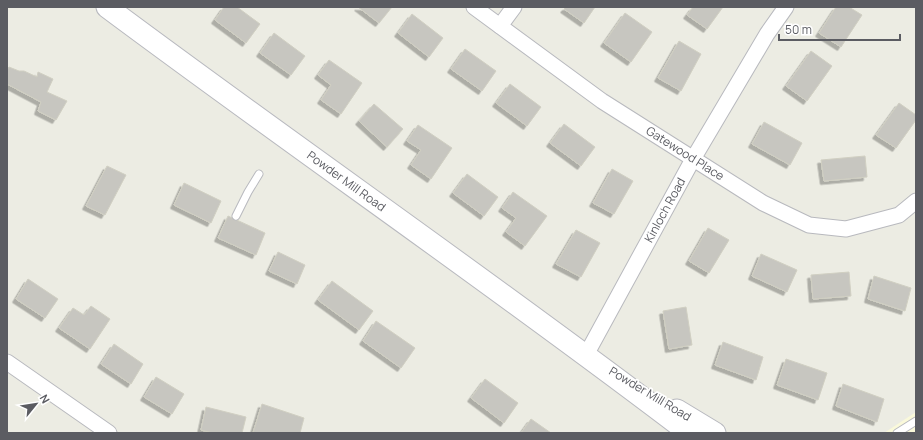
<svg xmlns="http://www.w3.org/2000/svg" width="923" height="440" font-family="Manrope,sans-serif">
<defs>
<filter id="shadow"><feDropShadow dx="-3.5" dy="3.5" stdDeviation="0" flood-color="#0004"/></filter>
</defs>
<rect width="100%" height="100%" fill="#ecece3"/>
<!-- commercial -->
<path fill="#faf9da" d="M916 412V433H884Z"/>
<!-- building -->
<g fill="#c7c6c0" stroke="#d0cfc2" filter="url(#shadow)">
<path d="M224 7H237L260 24 246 43 215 20Z"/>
<path d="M358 7H392L379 23Z"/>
<path d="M566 7H595L584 23 564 9Z"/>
<path d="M693 7H723L707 29 687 15Z"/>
<path d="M836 7H849L862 15 841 47 819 33Z"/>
<path d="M625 13 652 32 631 62 604 43Z"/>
<path d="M412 14 443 38 429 57 398 33Z"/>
<path d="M274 33 305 56 291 75 260 53Z"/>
<path d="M679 41 701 54 681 91 658 78Z"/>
<path d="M465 49 496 71 482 91 451 69Z"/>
<path d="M811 51 832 66 807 101 786 86Z"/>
<path d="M329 60 362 83 341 114 321 100 331 85 318 75Z"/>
<path d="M9 67 19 71H24L37 77 38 72 53 79 47 92 67 101 56 120 38 111 41 102 7 84V70Z"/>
<path d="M510 84 541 107 527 126 496 103Z"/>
<path d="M899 103 916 115V120L896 148 876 135Z"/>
<path d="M374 104 403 129 387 147 359 121Z"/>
<path d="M764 122 802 143 790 165 752 144Z"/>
<path d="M564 124 595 147 581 166 550 143Z"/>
<path d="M418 125 452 148 431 179 411 165 421 150 407 141Z"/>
<path d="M865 156 867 177 824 181 821 160Z"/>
<path d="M107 166 126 175 105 215 86 206Z"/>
<path d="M612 169 633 181 614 214 593 203Z"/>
<path d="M467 174 498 197 484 216 453 193Z"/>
<path d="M184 183 221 201 211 223 174 205Z"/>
<path d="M513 192 547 216 525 246 506 232 516 218 502 208Z"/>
<path d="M228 216 265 233 256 255 218 238Z"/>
<path d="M708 228 729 240 709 273 689 261Z"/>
<path d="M576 230 600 243 581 277 556 264Z"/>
<path d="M278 252 305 265 297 284 269 271Z"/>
<path d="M761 254 797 270 787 292 752 276Z"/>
<path d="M849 272 851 296 813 299 811 275Z"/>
<path d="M874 276 911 288 905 311 868 299Z"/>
<path d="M28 279 58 299 45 318 16 299Z"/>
<path d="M332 281 373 311 359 330 318 300Z"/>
<path d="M91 306 110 319 90 349 59 328 73 308 84 315Z"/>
<path d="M686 307 692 345 669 349 663 311Z"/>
<path d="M376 321 415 348 401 368 363 341Z"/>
<path d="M723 342 763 357 756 380 715 365Z"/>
<path d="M114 344 143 364 131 384 101 364Z"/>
<path d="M786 359 827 373 818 400 777 385Z"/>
<path d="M156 377 184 394 172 414 144 397Z"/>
<path d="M485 379 518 403 504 423 471 398Z"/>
<path d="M843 384 884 399 877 422 836 406Z"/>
<path d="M262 404 304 418 300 433H253Z"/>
<path d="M206 407 246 417 242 433H213L201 430Z"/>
<path d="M531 419 551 433H521Z"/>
</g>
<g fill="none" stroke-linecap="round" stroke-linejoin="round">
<defs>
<g id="service">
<path d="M236 216 248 192 259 174"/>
<path d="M897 433 916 421"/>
</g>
<g id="minor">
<path id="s1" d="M474 7 602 101 763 203 809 225 846 229 899 215 916 201"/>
<path d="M500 26 514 7"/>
<path id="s2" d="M586 355 693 159 767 34 786 7"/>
<path d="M7 362 109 433"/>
</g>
<g id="secondary">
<path id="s3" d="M107 7C300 151 498 287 689 433"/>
<path d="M677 410 715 433"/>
</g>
</defs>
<!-- service casing -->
<use href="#service" stroke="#b8b9be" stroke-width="9"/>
<!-- minor casing -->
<use href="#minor" stroke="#b8b9be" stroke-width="17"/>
<!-- secondary casing -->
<use href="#secondary" stroke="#b8b9bf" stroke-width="23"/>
<!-- service -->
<use href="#service" stroke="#fff" stroke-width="7"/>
<!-- minor -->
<use href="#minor" stroke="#fff" stroke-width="15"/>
<!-- secondary -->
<use href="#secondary" stroke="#fff" stroke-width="21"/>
</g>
<g text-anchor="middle" stroke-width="3.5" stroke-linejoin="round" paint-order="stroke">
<!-- street labels -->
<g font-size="12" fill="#5b5c62" stroke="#fff">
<text dy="4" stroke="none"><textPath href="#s1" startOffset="257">Gatewood Place</textPath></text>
<text dy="4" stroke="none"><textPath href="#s3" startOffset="296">Powder Mill Road</textPath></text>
<text dy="4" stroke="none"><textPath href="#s2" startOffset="165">Kinloch Road</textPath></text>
<text transform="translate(650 394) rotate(31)" y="4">Powder Mill Road</text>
</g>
</g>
<!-- border -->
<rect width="923" height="440" fill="none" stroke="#5b5c62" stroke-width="16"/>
<!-- north arrow -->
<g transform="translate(36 404) rotate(60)" stroke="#ffffff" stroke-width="3" paint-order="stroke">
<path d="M0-3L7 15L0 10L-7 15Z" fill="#5b5c62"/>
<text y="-6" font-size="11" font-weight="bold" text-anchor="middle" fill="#5b5c62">N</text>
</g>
<!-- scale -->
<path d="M779 34v6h121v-6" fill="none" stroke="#5b5c62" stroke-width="2"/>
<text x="785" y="34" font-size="12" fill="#5b5c62" stroke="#ffffff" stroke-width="3" paint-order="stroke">50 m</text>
</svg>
